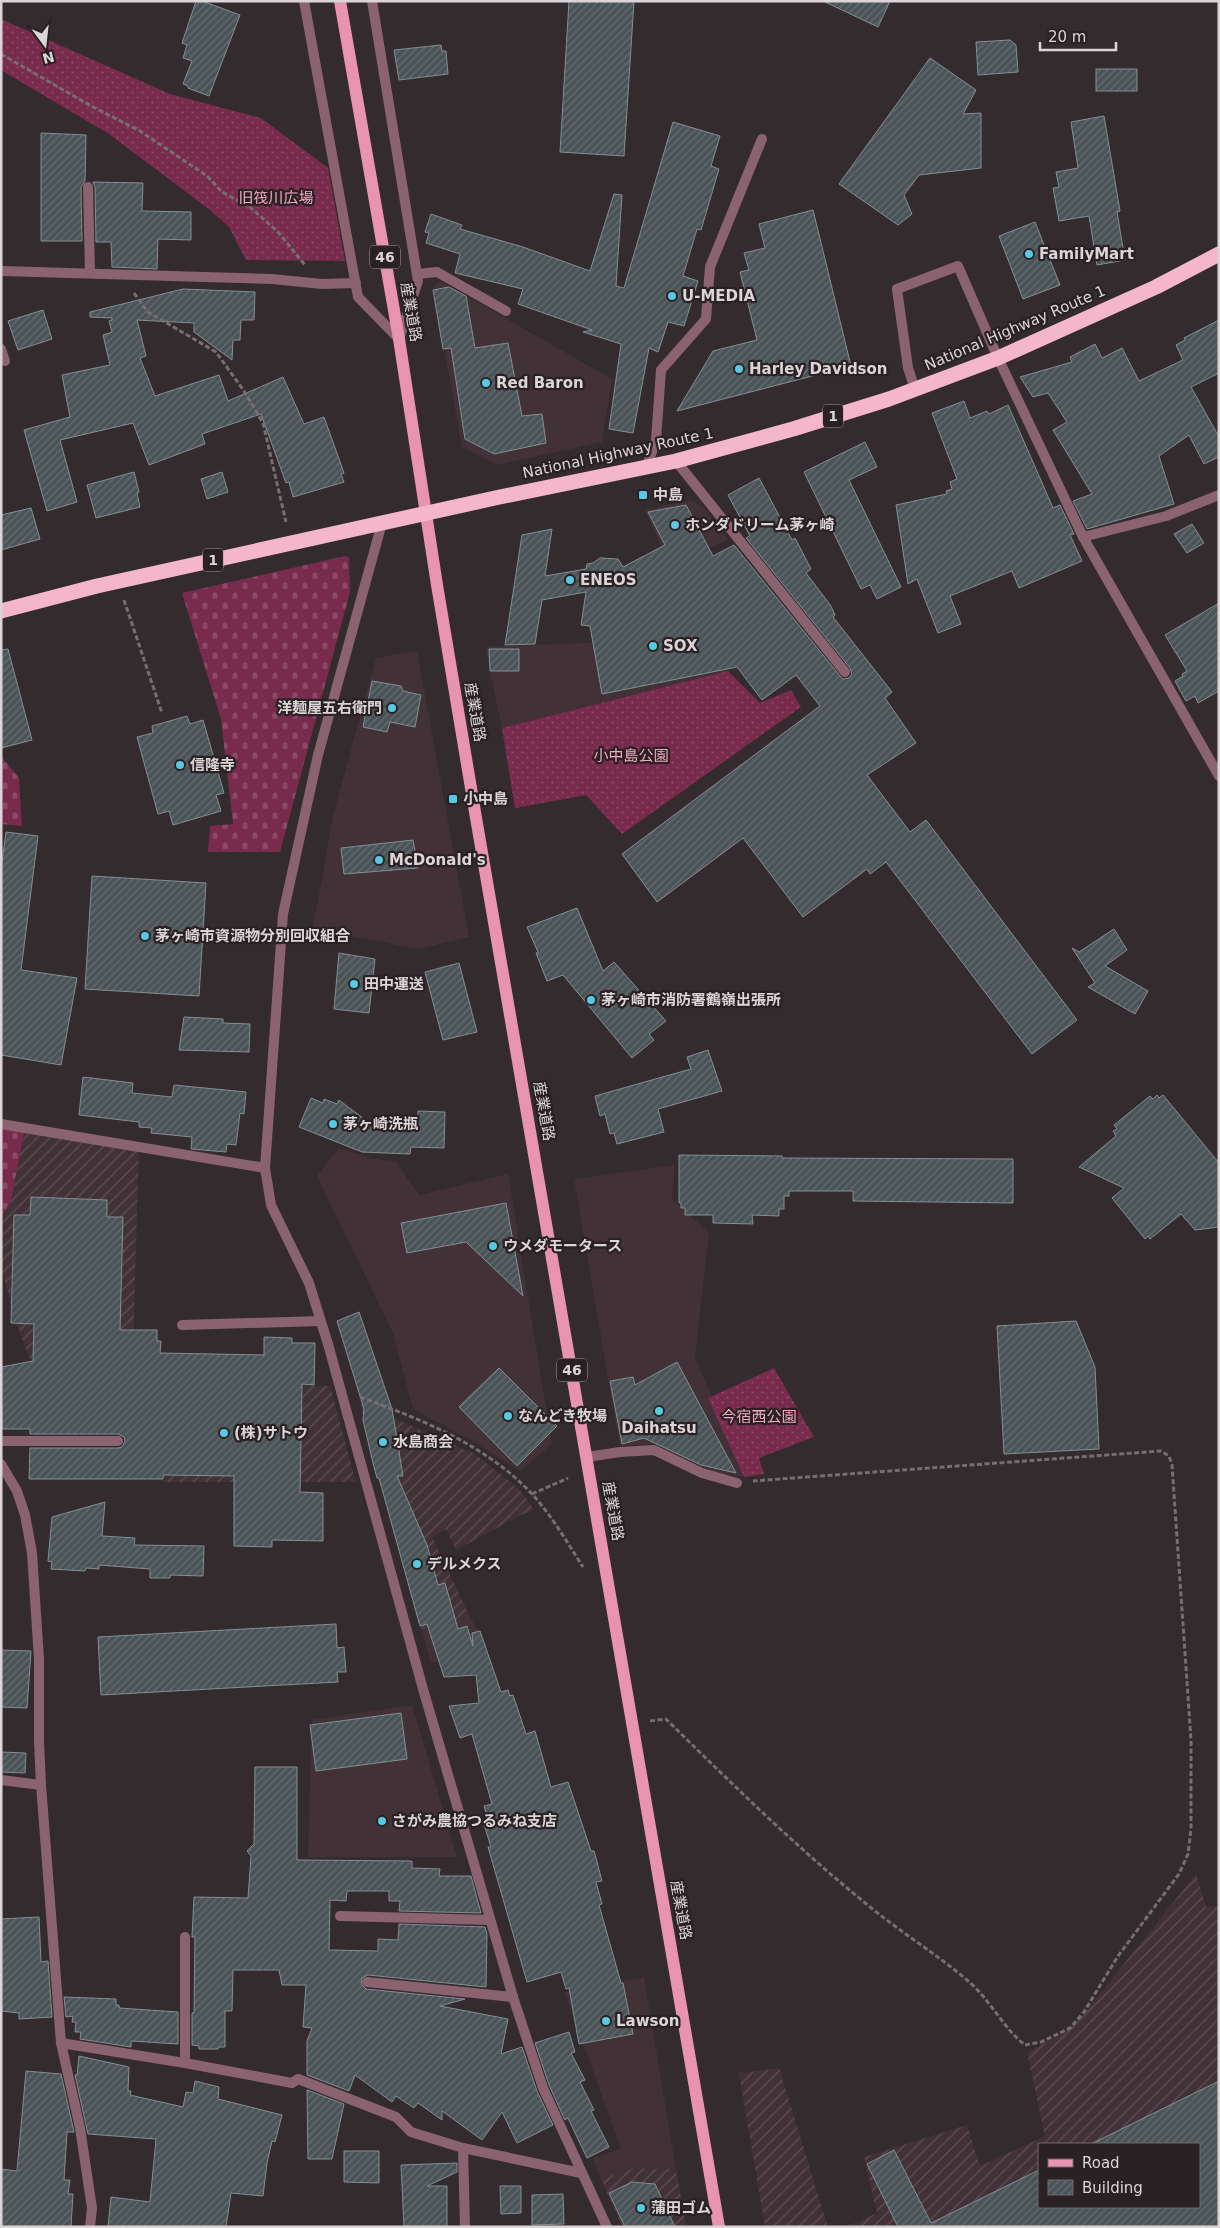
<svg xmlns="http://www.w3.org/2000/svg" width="1220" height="2228" font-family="'DejaVu Sans','Noto Sans JP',sans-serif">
<defs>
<pattern id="industrial-furrows" width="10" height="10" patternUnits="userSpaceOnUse" patternTransform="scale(1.25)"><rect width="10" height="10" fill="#423237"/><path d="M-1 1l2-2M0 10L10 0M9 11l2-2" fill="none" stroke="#5d4f53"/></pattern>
<pattern id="grass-dots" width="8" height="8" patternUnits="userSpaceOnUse" patternTransform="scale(1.25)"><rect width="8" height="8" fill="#792b4c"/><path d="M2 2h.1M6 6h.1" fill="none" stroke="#8b4965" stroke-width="1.8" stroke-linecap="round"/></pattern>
<pattern id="cemetery-stones" width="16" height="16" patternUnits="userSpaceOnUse" patternTransform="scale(1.25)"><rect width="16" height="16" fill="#792b4c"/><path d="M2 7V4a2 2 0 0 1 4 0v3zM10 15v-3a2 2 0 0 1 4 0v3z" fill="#8b4965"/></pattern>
<pattern id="building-hatch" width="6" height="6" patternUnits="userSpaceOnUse" patternTransform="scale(1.25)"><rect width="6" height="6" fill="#4a5457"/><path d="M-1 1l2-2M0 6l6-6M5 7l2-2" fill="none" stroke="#646c6e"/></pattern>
</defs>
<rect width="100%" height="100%" fill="#342b2e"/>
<!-- built -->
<g fill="#423237">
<path d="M440 281 612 379 602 442 497 465 462 447 433 287Z"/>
<path d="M691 500 702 506 728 539 670 566 645 510Z"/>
<path d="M675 588 728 671 502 728 485 647 612 642Z"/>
<path d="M417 651 469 937 418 949 313 928 333 816 376 658Z"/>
<path d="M339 1148 371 1158 396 1162 419 1195 508 1174 552 1444 520 1471 469 1439 413 1409 393 1333 317 1176Z"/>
<path d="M675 1165 672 1199 709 1233 695 1357 744 1477 715 1472 653 1444 620 1446 574 1179Z"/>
<path d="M470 1617 487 1646 431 1663 422 1630Z"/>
<path d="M412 1705 457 1857H308L312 1720Z"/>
<path d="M644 1977 676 2169 633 2168 601 2179 593 2158 621 2149 565 1992Z"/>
</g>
<!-- industrial -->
<g fill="url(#industrial-furrows)" fill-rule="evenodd">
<path d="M25 1128 139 1147 132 1381 38 1379 15 1321 1 1266V1219L11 1200Z"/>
<path d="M162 1383 330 1386 356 1482H161Z"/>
<path d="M360 1403 475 1454 520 1490 534 1510 521 1515 456 1550 446 1529 432 1537 470 1617 422 1630 379 1480Z"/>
<path d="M1196 1874 1206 1907 1219 1906V2227H846L877 2213 864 2157 967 2125 980 2166 1045 2136 1027 2053 1075 2025ZM1039 2144H1199V2207H1039Z"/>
<path d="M779 2068 828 2227H765L739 2073Z"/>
<path d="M633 2168 676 2169 686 2227H622L601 2179Z"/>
</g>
<!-- grass -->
<g fill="url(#grass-dots)">
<path d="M1 19 170 94 261 118 328 168 345 261 246 260 229 227 210 210 109 134 1 70Z"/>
<path d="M728 671 760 703 791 690 801 707 622 834 586 795 515 808 502 728Z"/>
<path d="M774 1368 814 1437 759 1458 764 1474 744 1477 708 1398Z"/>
</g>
<!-- cemetery -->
<g fill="url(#cemetery-stones)">
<path d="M345 556 349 557 350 592 280 852H208L210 826 233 824 221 719 182 593Z"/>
<path d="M1 756 19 778 22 826 1 824Z"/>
<path d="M1 1124 25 1128 11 1200 1 1219Z"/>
</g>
<!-- building -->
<g fill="url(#building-hatch)" stroke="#838f92">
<path d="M196 1H202L240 15 209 96 188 88V86L183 84 192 61 183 58 187 45 182 43Z"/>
<path d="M569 1H634L624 156 560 152Z"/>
<path d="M823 1H890L878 27Z"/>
<path d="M1010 40 1016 45 1018 72 978 75 976 42Z"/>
<path d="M441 45 442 51H446L448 74 399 80 394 50Z"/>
<path d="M930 58 976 90 963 114 981 113V168L919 175 904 195 912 214 898 225 839 184Z"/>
<rect x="1096" y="69" width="41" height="22"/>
<path d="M1104 116 1120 211 1117 212 1125 260 1097 265 1089 216 1059 221 1053 188 1059 187 1056 172 1078 168 1071 122Z"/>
<path d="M673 122 720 136 711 166 719 169 701 230 697 229 683 276 698 281 684 326 668 322 658 352 649 348 633 433 609 429 621 344 583 332 592 330 518 304 523 289 455 273 460 254 426 243 429 233 425 232 431 214 462 225 460 229 523 247 590 271 614 194 622 195 616 286 624 288Z"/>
<path d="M41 133 86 135 85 181 81 187 82 241H41Z"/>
<path d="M93 182 143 183 142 211 191 212V240L158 239 157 269 112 267 111 242H96L95 187Z"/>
<path d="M813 210 851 366 677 411 713 351 757 340 740 272 749 270 744 253 765 248 759 224Z"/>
<path d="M1035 222 1060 285 1023 299 999 236Z"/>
<path d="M449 287 466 296 475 348 508 343 522 416 542 414 546 443 494 454 465 439 451 348 443 349 433 290Z"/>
<path d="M183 289 255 292 254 320H241L240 340H233L232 360 194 332V323L137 320 146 356 140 358 155 396 219 375 228 401 283 377 304 424 324 417 344 473 341 474 344 482 293 497 289 482 286 483 261 414 202 434 205 444 149 465 133 423 60 440 77 502 47 511 24 430 70 417 62 375 110 365 103 335 112 332 109 321 112 320V318L90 317V312Z"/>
<path d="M43 310 52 339 18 350 8 321Z"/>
<path d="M1219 320V373L1191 387 1219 437V457L1204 464 1189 435 1159 456 1174 504 1087 529 1073 501 1092 494 1053 430 1067 422 1048 393 1033 397 1020 377 1072 362 1070 357 1095 344 1102 358 1122 348 1139 381 1183 360 1176 345 1185 340 1184 338Z"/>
<path d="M964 401 970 418 987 411 989 414 1008 405 1053 508 1060 505 1074 534 1070 535 1082 561 1019 588 1012 571 950 596 961 624 938 633 917 579 908 584 896 505 947 494 946 491 952 489 950 482 957 479 932 413Z"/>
<path d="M865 442 877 467 849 480 901 587 877 599 870 585 861 589 804 472Z"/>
<path d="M134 472 139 492 137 493 140 507 96 518 87 485Z"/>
<path d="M222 472 228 492 207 499 201 479Z"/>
<path d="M759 478 792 540 795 538 811 569 806 573 831 606 835 615 833 617 892 692 885 698 916 743 867 775 910 832 926 820 1077 1020 1032 1054 886 862 870 874 867 869 803 917 743 838 657 902 622 854 820 706 796 675 762 700 737 667 602 694 590 626 581 625 586 592 542 600 535 644 505 645 522 535 552 529 545 576 586 569 587 564 593 563 600 558 618 559 623 567 665 545 648 512 686 505 713 556 734 545 840 676 843 679 849 678 852 674 850 668 746 538 750 536 728 495Z"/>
<path d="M31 508 40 539 1 550V515Z"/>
<path d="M1192 524 1204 543 1187 553 1174 534Z"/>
<path d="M1219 603V691L1198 703 1195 696 1186 701 1175 681 1183 676 1182 674 1187 671 1165 635Z"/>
<path d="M8 649 32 740 1 748V650Z"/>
<path d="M489 649H519V671H490Z"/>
<path d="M372 681 401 686 403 691 421 695 415 727 390 722 387 732 363 727Z"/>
<path d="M187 716 190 724 203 720 224 793 216 795 221 811 173 825 169 811 158 814 137 737 153 733 152 726Z"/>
<path d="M6 832 38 836 21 970 77 978 61 1065 1 1055V870Z"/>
<path d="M413 840 418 868 344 874 341 848Z"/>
<path d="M92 876 206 883 199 996 85 989Z"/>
<path d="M577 908 603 971 614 962 666 1021 649 1034 654 1040 632 1058 563 975 547 981 536 953 538 952 527 927Z"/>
<path d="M1114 929 1127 950 1105 966 1148 991 1135 1014 1088 987 1095 983 1072 948 1079 952Z"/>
<path d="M339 953 375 959 369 1013 334 1009Z"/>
<path d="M459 963 477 1032 443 1040 425 972Z"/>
<path d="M184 1017 223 1019V1023L250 1024 249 1052 179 1050Z"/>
<path d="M708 1050 722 1091 658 1109 664 1132 617 1144 614 1133 610 1134 605 1114 600 1116 595 1096 691 1069 687 1057Z"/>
<path d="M83 1077 133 1083 132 1093 172 1097 174 1085 246 1092 244 1114 240 1113 236 1145 227 1144 226 1152 191 1149 192 1137 151 1133 152 1128 139 1127V1122L79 1115Z"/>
<path d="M1157 1095 1159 1098 1163 1095 1219 1163V1227L1195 1230 1181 1214 1150 1239 1148 1236 1145 1239 1112 1198 1124 1188 1079 1167 1116 1136 1113 1131 1117 1129 1114 1125 1150 1096 1153 1099Z"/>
<path d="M311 1098 323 1103 324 1099 337 1104 339 1100 372 1125 417 1127 418 1111 445 1112 444 1148 411 1147 410 1154 362 1152 299 1127Z"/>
<path d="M679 1155 782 1156V1158L1013 1159V1203L853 1201V1191H789V1196H784V1209H779V1216L752 1215 753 1224 713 1223V1215H685V1208H681V1203H679Z"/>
<path d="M31 1197 107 1200V1217H123L120 1330H157V1341H161L160 1353 264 1355V1337L292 1338V1343H315L314 1385 302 1384 300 1492 323 1493V1541L272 1540V1547L234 1546V1476L163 1475V1479H29L30 1448H118L122 1447 125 1441 124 1437 118 1434H30V1429H2L1 1367 33 1361 34 1324 11 1323 14 1215H30Z"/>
<path d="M506 1203 523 1296 466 1242 407 1253 401 1223Z"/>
<path d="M359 1312 392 1409 403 1476H397L427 1545 438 1585 445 1583 458 1629 467 1626 473 1646 472 1633 480 1631 501 1692 508 1690 510 1696 513 1695 526 1734 535 1731 551 1787 568 1782 591 1851H594L602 1881 596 1882 602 1904 599 1905 621 1983H623L633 2034 579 2044 569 1988 566 1989 561 1972 527 1982 488 1847H491L483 1821 488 1819 484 1806 492 1804 472 1734 460 1738 449 1706 479 1703 476 1675 444 1677 427 1624 420 1626 379 1478H377L373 1463 363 1420 364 1409 337 1321Z"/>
<path d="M1076 1321 1095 1367 1099 1449 1004 1454 997 1326Z"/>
<path d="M677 1362 736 1473 701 1465 644 1438 622 1444 610 1381 633 1377 635 1385Z"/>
<path d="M499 1368 557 1426 517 1466 459 1407Z"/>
<path d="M105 1502 102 1536 135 1538 134 1545 204 1546 203 1576 170 1575V1578H150V1569L99 1565V1569L86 1568 85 1571 51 1569 52 1562 48 1561 52 1517Z"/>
<path d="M336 1624 337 1648 344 1647 346 1672H337L338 1682 101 1695 98 1637Z"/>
<path d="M1 1650 31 1651 27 1708 1 1707Z"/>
<path d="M401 1713 407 1759 316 1771 310 1725Z"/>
<path d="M1 1752 26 1753 25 1773 1 1772Z"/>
<path d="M255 1767H297V1860L412 1861V1868L440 1869 439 1876H471L481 1913 399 1911 400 1901H389V1891H347L346 1901 330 1900 329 1950 378 1951V1939L398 1940 399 1924 485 1927 487 1934 486 1987 368 1975 362 1978 361 1984 366 1989 465 1999 440 2006 508 2019 501 2054 522 2047 537 2091 553 2125 517 2143 502 2112 482 2140 442 2111V2120L418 2103 414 2108 396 2096 392 2102 355 2075 349 2091 307 2075V2041L312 2028 303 2027 306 1985H282L279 1970H233L232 2011H225V2047H219L218 2049H199V2046L192 2045V2013H194L195 1937H192L194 1897 248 1898 251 1856 247 1851 254 1844Z"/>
<path d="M39 1917 41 1962 48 1961 52 2017 19 2019V2013L1 2011V1919Z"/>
<path d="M64 1997 116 1999V2005H119V2008L178 2012V2044L131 2041V2047L80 2039 81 2032H75L76 2022H72L73 2016 66 2017Z"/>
<path d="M569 2032 575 2052 571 2053 585 2080 580 2082 594 2110 591 2111 609 2147 587 2158 568 2118 565 2120 549 2085 535 2043Z"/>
<path d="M79 2056 129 2067 128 2091H131L130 2095 183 2107 186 2092 193 2093 195 2081 219 2087 218 2099 282 2115 275 2142 272 2141 267 2163 263 2196 231 2193 226 2227H108L111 2197 150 2202 156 2139 88 2134 75 2075H77Z"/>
<path d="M26 2071 61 2074 74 2132H67L64 2180H70L68 2194H73L71 2227H1V2169L17 2171Z"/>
<path d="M1219 2081V2227H898L867 2164 894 2150 931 2223 1039 2170V2207H1199V2144H1091Z"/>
<path d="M307 2090 344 2104 332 2159H308Z"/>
<path d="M344 2151H379V2183L344 2182Z"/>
<path d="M457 2163V2172L427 2186H447V2227H404L401 2165Z"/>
<path d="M632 2182 655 2184 675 2227H625L609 2193Z"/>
<path d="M500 2186H521V2213L501 2214Z"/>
<path d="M563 2194 564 2224 532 2225V2195Z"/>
</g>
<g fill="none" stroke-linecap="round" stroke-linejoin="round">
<!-- path -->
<g stroke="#766e71" stroke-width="3" stroke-dasharray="5 2.5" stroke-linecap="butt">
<path d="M1 54 93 107 140 131 207 176 222 192 250 207 278 232 305 265"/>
<path d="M134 293 148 312 216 352 244 391 263 423 286 522"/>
<path d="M124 600 162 713"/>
<path d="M360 1397C423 1420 486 1445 532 1494 552 1516 567 1542 583 1567"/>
<path d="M532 1494 568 1478"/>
<path d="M650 1721 666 1719C730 1782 794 1845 864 1902 897 1930 934 1952 967 1980 989 1998 1004 2029 1025 2045L1041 2042 1070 2028 1084 2012 1118 1956 1179 1874 1188 1854 1191 1829V1740L1172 1465 1169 1456 1161 1451 753 1481"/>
</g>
<!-- lane -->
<g stroke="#8b6270" stroke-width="10">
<path d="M88 187 90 273"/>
<path d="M417 274 437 272 506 311"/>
<path d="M1 349 5 361"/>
<path d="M915 389 908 368 897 289 958 266 998 358"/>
<path d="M676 461 845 672"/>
<path d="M182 1325 320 1321"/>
<path d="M1 1441H118"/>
<path d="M587 1457 620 1452 654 1450 702 1473 737 1483"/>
<path d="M340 1916 490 1920"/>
<path d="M185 1937V2063"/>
<path d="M367 1982 513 1997"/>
</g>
<!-- street -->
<g stroke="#8b6270" stroke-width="10">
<path d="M304 1 358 297 399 339 418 281 372 1"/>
<path d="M1 271 272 279 322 284 356 283"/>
<path d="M998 358 1083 537 1219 776"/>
<path d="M646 468 656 440 661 370 706 319 710 267 762 139"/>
<path d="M382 523 318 755 283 914 265 1168 271 1205 309 1283 328 1344 423 1689 513 1997 543 2088 607 2227"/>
<path d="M1083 537 1166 516 1219 495"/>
<path d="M1 1124 265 1168"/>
<path d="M1 1464 17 1491 25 1515 32 1553 39 1659V1741L41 1785 61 2043 80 2128 92 2208 90 2227"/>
<path d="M1 1780 41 1785"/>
<path d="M61 2043 185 2063 292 2083 298 2079 396 2117 411 2132 463 2148 581 2173"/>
<path d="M463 2148 465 2227"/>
</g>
<!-- primary -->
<path stroke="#e793b1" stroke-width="12" d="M340 1 399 339 437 585 475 812 719 2227"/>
<!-- highway -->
<path stroke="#f3b6cb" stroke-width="15" d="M1 611 97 586 495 498 676 461 793 429 889 399 998 358 1156 287 1219 254"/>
</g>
<!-- markers -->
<g fill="#57c9e3" stroke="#2a2124" stroke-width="2">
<circle cx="1029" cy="254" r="5"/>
<circle cx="672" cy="296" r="5"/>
<circle cx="739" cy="369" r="5"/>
<circle cx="486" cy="383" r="5"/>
<rect x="638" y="490" width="10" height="10" rx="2.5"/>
<circle cx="675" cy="525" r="5"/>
<circle cx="570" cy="580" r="5"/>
<circle cx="653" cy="646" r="5"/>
<circle cx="392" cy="708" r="5"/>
<circle cx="180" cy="765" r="5"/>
<rect x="448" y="794" width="10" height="10" rx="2.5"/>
<circle cx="379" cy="860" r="5"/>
<circle cx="145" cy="936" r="5"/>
<circle cx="354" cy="984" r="5"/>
<circle cx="591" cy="1000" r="5"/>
<circle cx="333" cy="1124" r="5"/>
<circle cx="493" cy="1246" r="5"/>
<circle cx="659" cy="1411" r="5"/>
<circle cx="508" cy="1416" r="5"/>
<circle cx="224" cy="1433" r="5"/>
<circle cx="383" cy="1442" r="5"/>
<circle cx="417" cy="1564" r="5"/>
<circle cx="382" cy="1821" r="5"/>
<circle cx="606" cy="2021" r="5"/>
<circle cx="641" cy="2208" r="5"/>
</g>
<g text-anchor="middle" stroke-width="4.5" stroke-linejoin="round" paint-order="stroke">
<!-- shield labels -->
<g fill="#2a2124" stroke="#a69fa1" stroke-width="1">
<rect x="370" y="245.5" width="30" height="23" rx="4"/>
<rect x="823" y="404.5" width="20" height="23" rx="4"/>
<rect x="203" y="548.5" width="20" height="23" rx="4"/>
<rect x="557" y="1358.5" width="30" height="23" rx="4"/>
</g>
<g font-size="14" font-weight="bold" fill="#dbd5d7">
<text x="385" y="262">46</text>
<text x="833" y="421">1</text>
<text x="213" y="565">1</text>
<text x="572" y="1375">46</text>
</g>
<!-- park labels -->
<g font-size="15" fill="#f4a9c3" stroke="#2a2124">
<text x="276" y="203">旧筏川広場</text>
<text x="631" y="761">小中島公園</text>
<text x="759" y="1422">今宿西公園</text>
</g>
<!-- poi labels -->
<g font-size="15" font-weight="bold" fill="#dbd5d7" stroke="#2a2124" text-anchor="start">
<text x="1039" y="259">FamilyMart</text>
<text x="682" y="301">U-MEDIA</text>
<text x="749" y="374">Harley Davidson</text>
<text x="496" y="388">Red Baron</text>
<text x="653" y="500">中島</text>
<text x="685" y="530">ホンダドリーム茅ヶ崎</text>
<text x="580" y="585">ENEOS</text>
<text x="663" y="651">SOX</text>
<text x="382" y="713" text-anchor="end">洋麺屋五右衛門</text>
<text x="190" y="770">信隆寺</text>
<text x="463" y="804">小中島</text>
<text x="389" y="865">McDonald's</text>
<text x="155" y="941">茅ヶ崎市資源物分別回収組合</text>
<text x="364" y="989">田中運送</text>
<text x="601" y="1005">茅ヶ崎市消防署鶴嶺出張所</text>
<text x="343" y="1129">茅ヶ崎洗瓶</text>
<text x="503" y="1251">ウメダモータース</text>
<text x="518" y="1421">なんどき牧場</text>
<text x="659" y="1433" text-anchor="middle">Daihatsu</text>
<text x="234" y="1438">(株)サトウ</text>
<text x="393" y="1447">水島商会</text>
<text x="427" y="1569">デルメクス</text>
<text x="392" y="1826">さがみ農協つるみね支店</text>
<text x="616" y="2026">Lawson</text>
<text x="651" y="2213">蒲田ゴム</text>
</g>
<!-- street labels -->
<g font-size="15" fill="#dbd5d7" stroke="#2a2124">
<text transform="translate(411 312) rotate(80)" y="5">産業道路</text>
<text transform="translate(1015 328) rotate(-23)" y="5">National Highway Route 1</text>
<text transform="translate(618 453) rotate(-12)" y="5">National Highway Route 1</text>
<text transform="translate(475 712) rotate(80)" y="5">産業道路</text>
<text transform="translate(544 1111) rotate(80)" y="5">産業道路</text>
<text transform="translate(613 1511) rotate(80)" y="5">産業道路</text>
<text transform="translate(681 1910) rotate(80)" y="5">産業道路</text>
</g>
</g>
<!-- border -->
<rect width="1220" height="2228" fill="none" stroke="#dbd5d7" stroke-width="5"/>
<!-- legend -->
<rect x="1038" y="2143" width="162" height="65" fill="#2a2124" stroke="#71696c"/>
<rect x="1048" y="2159" width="25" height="8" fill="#e793b1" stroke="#71696c"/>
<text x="1082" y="2168" font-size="15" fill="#dbd5d7">Road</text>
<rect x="1048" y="2180" width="25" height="15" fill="url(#building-hatch)" stroke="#71696c"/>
<text x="1082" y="2193" font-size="15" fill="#dbd5d7">Building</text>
<!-- north arrow -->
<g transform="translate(45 45) rotate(165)" stroke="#2a2124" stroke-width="4" paint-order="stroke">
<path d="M0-4L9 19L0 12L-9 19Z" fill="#dbd5d7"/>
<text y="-8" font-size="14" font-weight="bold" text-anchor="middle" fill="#dbd5d7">N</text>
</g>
<!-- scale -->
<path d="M1040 42v8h76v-8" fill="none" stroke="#dbd5d7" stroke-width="2.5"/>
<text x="1048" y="42" font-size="15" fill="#dbd5d7" stroke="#2a2124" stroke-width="4" paint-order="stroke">20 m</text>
</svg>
